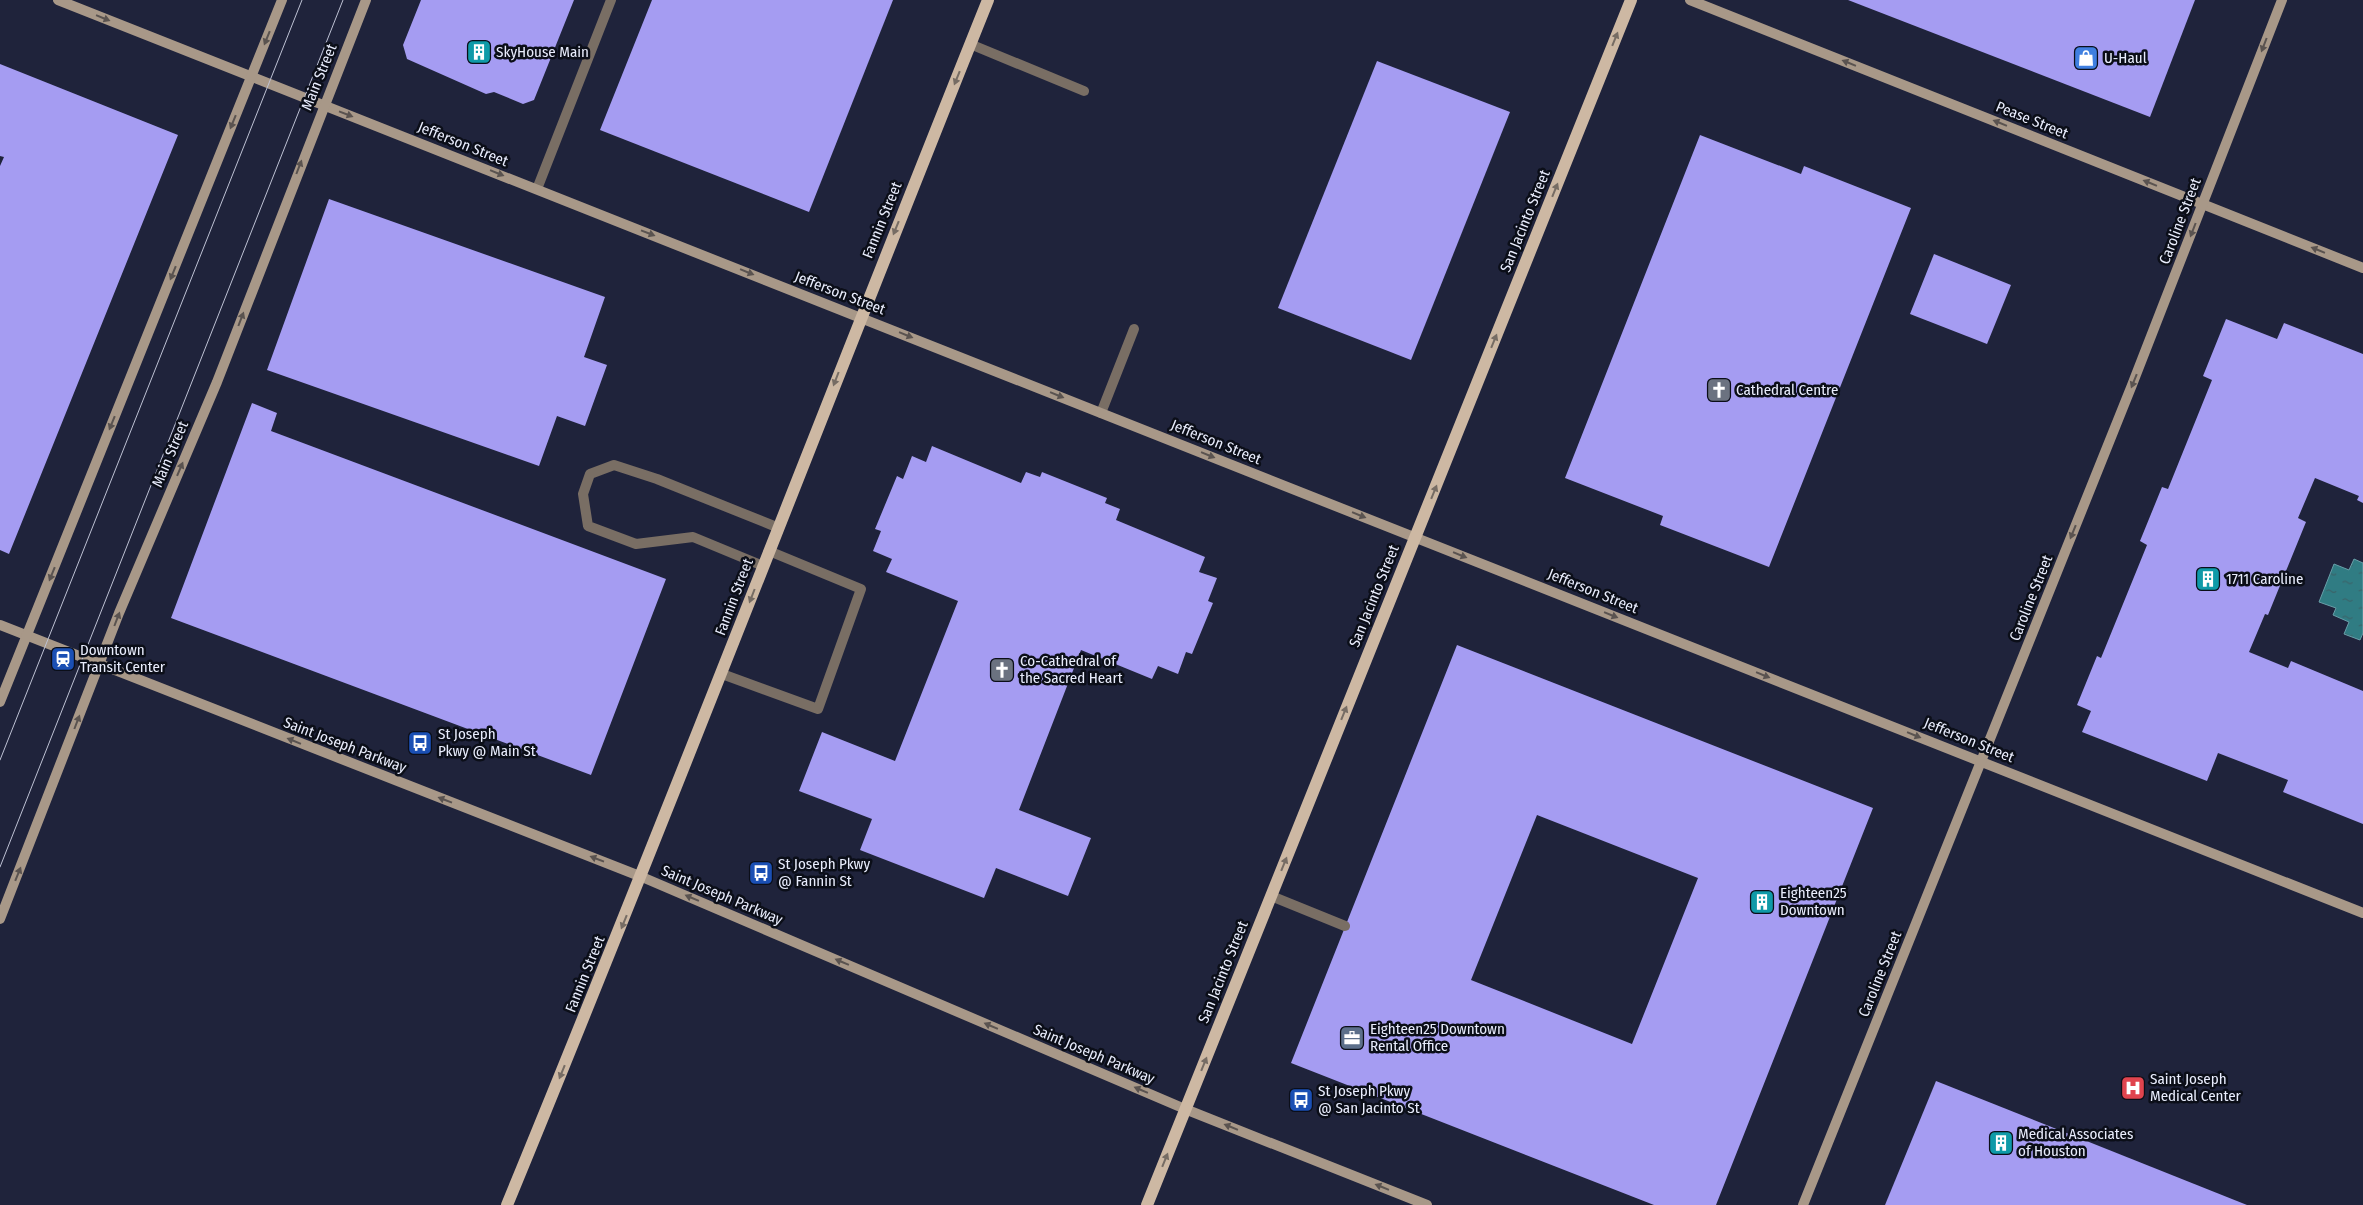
<svg xmlns="http://www.w3.org/2000/svg" width="2363" height="1205" font-family="'Fira Sans Condensed',sans-serif">
<defs>
<pattern id="water-ripples" width="26" height="14" patternUnits="userSpaceOnUse" patternTransform="scale(1.25)"><rect width="26" height="14" fill="#307c83"/><path d="M2 4q2-2 4 0t4 0M15 11q2-2 4 0t4 0" fill="none" stroke="#3a646a"/></pattern>
</defs>
<rect width="100%" height="100%" fill="#1f233b"/>
<!-- water -->
<path fill="url(#water-ripples)" stroke="#689ea8" d="M2354 559 2363 563V633L2360 640 2344 634 2349 622 2333 615 2336 608 2319 602 2334 564 2349 570Z"/>
<!-- building -->
<g fill="#a59cf2" fill-rule="evenodd">
<path d="M421 0H574L534 100 523 104 494 92 486 94 407 59 403 45Z"/>
<path d="M652 0H893L809 212 600 130Z"/>
<path d="M1848 0H2195L2150 117Z"/>
<path d="M1377 61 1510 112 1411 360 1278 308Z"/>
<path d="M0 64 178 135 9 554 0 550V166L4 157 0 156Z"/>
<path d="M1700 135 1801 174 1804 166 1911 208 1769 567 1660 525 1663 516 1565 478Z"/>
<path d="M329 199 605 297 584 357 607 365 585 426 557 416 539 466 267 370Z"/>
<path d="M1934 254 2011 285 1987 344 1910 314Z"/>
<path d="M2226 319 2277 339 2284 323 2363 354V503L2357 500 2359 496 2315 478 2298 518 2306 522 2268 615 2265 614 2249 652 2288 668 2291 661 2363 691V824L2283 792 2288 780 2218 753 2207 781 2082 732 2091 711 2077 705 2097 656 2101 658 2147 545 2140 541 2162 487 2168 489 2212 380 2203 376Z"/>
<path d="M252 403 277 413 271 431 666 579 591 775 171 618Z"/>
<path d="M932 446 1021 483 1026 472 1040 477 1042 472 1107 498 1105 503 1120 509 1116 520 1205 557 1199 572 1217 578 1208 601 1213 603 1192 654 1186 652 1178 674 1158 666 1152 679 1081 650 1019 810 1091 838 1068 896 996 868 984 898 860 850 872 819 799 791 822 732 895 761 958 601 886 572 892 559 873 551 881 531 875 529 897 476 903 479 912 456 926 462Z"/>
<path d="M1457 645 1873 808 1716 1205H1654L1291 1063ZM1537 815 1698 878 1632 1044 1471 980Z"/>
<path d="M1936 1081 2247 1205H1885Z"/>
</g>
<g fill="none" stroke-linecap="round" stroke-linejoin="round">
<!-- lane -->
<g stroke="#796e64" stroke-width="10">
<path d="M970 44 1084 91"/>
<path d="M537 189 611 0"/>
<path d="M1101 413 1134 329"/>
<path d="M763 566 693 537 636 544 588 526 583 494 590 474 614 465 657 479 779 528"/>
<path d="M722 674 818 709 861 589 769 551"/>
<path d="M1271 896 1345 926"/>
</g>
<!-- secondary -->
<g stroke="#a89888" stroke-width="10">
<path d="M58 0 2363 913"/>
<path d="M1690 0 2363 268"/>
<path d="M0 625 642 877 1185 1109 1427 1205"/>
<path d="M0 702 282 0"/>
<path d="M0 919 119 613 217 382 366 0"/>
<path d="M1803 1205 2132 385 2282 0"/>
</g>
<!-- primary -->
<g stroke="#cdb8a3" stroke-width="12">
<path d="M507 1205C672 805 827 401 988 0"/>
<path d="M1147 1205 1631 0"/>
</g>
<!-- tram -->
<g stroke="#bec2d4" stroke-width="1">
<path d="M0 760 302 0"/>
<path d="M0 867 343 0"/>
</g>
</g>
<!-- one-way arrows -->
<defs><path id="oneway-solid" d="M-6-.8H1V-3.2L6.5 0L1 3.2V.8H-6Z" transform="scale(1.25)"/></defs>
<g fill="#5a5350">
<use href="#oneway-solid" transform="translate(103 18) rotate(22)"/>
<use href="#oneway-solid" transform="translate(267 38) rotate(112)"/>
<use href="#oneway-solid" transform="translate(2264 45) rotate(111)"/>
<use href="#oneway-solid" transform="translate(1849 63) rotate(-158)"/>
<use href="#oneway-solid" transform="translate(346 114) rotate(21)"/>
<use href="#oneway-solid" transform="translate(233 122) rotate(112)"/>
<use href="#oneway-solid" transform="translate(2000 123) rotate(-158)"/>
<use href="#oneway-solid" transform="translate(299 167) rotate(-69)"/>
<use href="#oneway-solid" transform="translate(497 173) rotate(22)"/>
<use href="#oneway-solid" transform="translate(2150 183) rotate(-158)"/>
<use href="#oneway-solid" transform="translate(2193 230) rotate(111)"/>
<use href="#oneway-solid" transform="translate(648 233) rotate(21)"/>
<use href="#oneway-solid" transform="translate(2318 250) rotate(-158)"/>
<use href="#oneway-solid" transform="translate(747 272) rotate(22)"/>
<use href="#oneway-solid" transform="translate(173 273) rotate(112)"/>
<use href="#oneway-solid" transform="translate(241 319) rotate(-69)"/>
<use href="#oneway-solid" transform="translate(906 335) rotate(22)"/>
<use href="#oneway-solid" transform="translate(2134 381) rotate(112)"/>
<use href="#oneway-solid" transform="translate(1057 395) rotate(22)"/>
<use href="#oneway-solid" transform="translate(112 423) rotate(112)"/>
<use href="#oneway-solid" transform="translate(1208 455) rotate(22)"/>
<use href="#oneway-solid" transform="translate(180 469) rotate(-67)"/>
<use href="#oneway-solid" transform="translate(1359 515) rotate(22)"/>
<use href="#oneway-solid" transform="translate(2073 532) rotate(112)"/>
<use href="#oneway-solid" transform="translate(1460 555) rotate(22)"/>
<use href="#oneway-solid" transform="translate(52 574) rotate(112)"/>
<use href="#oneway-solid" transform="translate(1611 615) rotate(22)"/>
<use href="#oneway-solid" transform="translate(117 619) rotate(-69)"/>
<use href="#oneway-solid" transform="translate(1763 675) rotate(22)"/>
<use href="#oneway-solid" transform="translate(77 722) rotate(-69)"/>
<use href="#oneway-solid" transform="translate(1914 735) rotate(22)"/>
<use href="#oneway-solid" transform="translate(294 741) rotate(-158)"/>
<use href="#oneway-solid" transform="translate(445 800) rotate(-159)"/>
<use href="#oneway-solid" transform="translate(597 859) rotate(-159)"/>
<use href="#oneway-solid" transform="translate(18 874) rotate(-68)"/>
<use href="#oneway-solid" transform="translate(692 898) rotate(-157)"/>
<use href="#oneway-solid" transform="translate(842 962) rotate(-157)"/>
<use href="#oneway-solid" transform="translate(991 1026) rotate(-157)"/>
<use href="#oneway-solid" transform="translate(1141 1090) rotate(-157)"/>
<use href="#oneway-solid" transform="translate(1231 1127) rotate(-158)"/>
<use href="#oneway-solid" transform="translate(1382 1187) rotate(-158)"/>
</g>
<g fill="#766c64">
<use href="#oneway-solid" transform="translate(1615 39) rotate(-68)"/>
<use href="#oneway-solid" transform="translate(957 78) rotate(112)"/>
<use href="#oneway-solid" transform="translate(1555 190) rotate(-68)"/>
<use href="#oneway-solid" transform="translate(896 228) rotate(112)"/>
<use href="#oneway-solid" transform="translate(1494 341) rotate(-68)"/>
<use href="#oneway-solid" transform="translate(836 379) rotate(111)"/>
<use href="#oneway-solid" transform="translate(1434 492) rotate(-68)"/>
<use href="#oneway-solid" transform="translate(752 596) rotate(111)"/>
<use href="#oneway-solid" transform="translate(1344 713) rotate(-68)"/>
<use href="#oneway-solid" transform="translate(1284 864) rotate(-68)"/>
<use href="#oneway-solid" transform="translate(624 922) rotate(112)"/>
<use href="#oneway-solid" transform="translate(1204 1064) rotate(-68)"/>
<use href="#oneway-solid" transform="translate(562 1072) rotate(112)"/>
<use href="#oneway-solid" transform="translate(1165 1160) rotate(-68)"/>
</g>
<!-- icons -->
<defs>
<symbol id="building-square" viewBox="-11 -11 22 22"><rect x="-9" y="-9" width="18" height="18" rx="4" fill="#0f9aa8" stroke="#0b0e18"/><path d="M-4-6H4V6H1V3H-1V6H-4ZM-2.5-4.3h1.7v1.8h-1.7ZM.8-4.3h1.7v1.8H.8ZM-2.5-1h1.7V.8h-1.7ZM.8-1h1.7V.8H.8Z" fill="#fff"/></symbol>
<symbol id="shop-square" viewBox="-11 -11 22 22"><rect x="-9" y="-9" width="18" height="18" rx="4" fill="#3f7fe0" stroke="#0b0e18"/><path d="M-5-2.5h2.3a2.7 3.5 0 0 1 5.4 0H5L5.5 6h-11ZM-1.5-2.5h3a1.5 2.3 0 0 0-3 0Z" fill="#fff"/></symbol>
<symbol id="church-square" viewBox="-11 -11 22 22"><rect x="-9" y="-9" width="18" height="18" rx="4" fill="#6b7280" stroke="#0b0e18"/><path d="M-1.2-6h2.4v3.5h3.3v2.4h-3.3V6h-2.4V-.1h-3.3v-2.4h3.3Z" fill="#fff"/></symbol>
<symbol id="station-square" viewBox="-11 -11 22 22"><rect x="-9" y="-9" width="18" height="18" rx="4" fill="#1a4fb4" stroke="#0b0e18"/><path d="M-3-6H3Q5-6 5-4V2Q5 4 3 4L4.5 6H3L1.5 4h-3L-3 6H-4.5L-3 4Q-5 4-5 2V-4Q-5-6-3-6ZM-3.5-4v3h7v-3ZM-3.5 1v1.5H-2V1ZM2 1v1.5H3.5V1Z" fill="#fff"/></symbol>
<symbol id="bus-square" viewBox="-11 -11 22 22"><rect x="-9" y="-9" width="18" height="18" rx="4" fill="#1a4fb4" stroke="#0b0e18"/><path d="M-5-6H5V4H4V6H2V4H-2V6H-4V4H-5ZM-3.5-4V0h7V-4ZM-3.5 1.2v1.5H-2V1.2ZM2 1.2v1.5H3.5V1.2Z" fill="#fff"/></symbol>
<symbol id="office-square" viewBox="-11 -11 22 22"><rect x="-9" y="-9" width="18" height="18" rx="4" fill="#5c6f8a" stroke="#0b0e18"/><path d="M-6-3h4V-5.5h4V-3h4V5H-6ZM-1-4.5V-3h2v-1.5ZM-6 0V1H6V0Z" fill="#fff"/></symbol>
<symbol id="hospital-square" viewBox="-11 -11 22 22"><rect x="-9" y="-9" width="18" height="18" rx="4" fill="#e0444e" stroke="#0b0e18"/><path d="M-5-5h3v3.5h4V-5h3V5h-3V1.5h-4V5h-3Z" fill="#fff"/></symbol>
</defs>
<g fill-rule="evenodd">
<use href="#building-square" x="465" y="38" width="28" height="28"/>
<use href="#shop-square" x="2072" y="44" width="28" height="28"/>
<use href="#church-square" x="1705" y="376" width="28" height="28"/>
<use href="#building-square" x="2194" y="565" width="28" height="28"/>
<use href="#station-square" x="49" y="645" width="28" height="28"/>
<use href="#church-square" x="988" y="656" width="28" height="28"/>
<use href="#bus-square" x="406" y="729" width="28" height="28"/>
<use href="#bus-square" x="747" y="859" width="28" height="28"/>
<use href="#building-square" x="1748" y="888" width="28" height="28"/>
<use href="#office-square" x="1338" y="1024" width="28" height="28"/>
<use href="#hospital-square" x="2119" y="1074" width="28" height="28"/>
<use href="#bus-square" x="1287" y="1086" width="28" height="28"/>
<use href="#building-square" x="1987" y="1129" width="28" height="28"/>
</g>
<g text-anchor="middle" stroke-width="5" stroke-linejoin="round" paint-order="stroke">
<!-- poi labels -->
<g font-size="15" fill="#e9edfd" stroke="#0b0e18" text-anchor="start">
<text x="496" y="57">SkyHouse Main</text>
<text x="2104" y="63">U-Haul</text>
<text x="1736" y="395">Cathedral Centre</text>
<text x="2226" y="584">1711 Caroline</text>
<text x="80" y="655">Downtown<tspan x="80" dy="17">Transit Center</tspan></text>
<text x="1020" y="666">Co-Cathedral of<tspan x="1020" dy="17">the Sacred Heart</tspan></text>
<text x="438" y="739">St Joseph<tspan x="438" dy="17">Pkwy @ Main St</tspan></text>
<text x="778" y="869">St Joseph Pkwy<tspan x="778" dy="17">@ Fannin St</tspan></text>
<text x="1780" y="898">Eighteen25<tspan x="1780" dy="17">Downtown</tspan></text>
<text x="1370" y="1034">Eighteen25 Downtown<tspan x="1370" dy="17">Rental Office</tspan></text>
<text x="2150" y="1084">Saint Joseph<tspan x="2150" dy="17">Medical Center</tspan></text>
<text x="1318" y="1096">St Joseph Pkwy<tspan x="1318" dy="17">@ San Jacinto St</tspan></text>
<text x="2018" y="1139">Medical Associates<tspan x="2018" dy="17">of Houston</tspan></text>
</g>
<!-- street labels -->
<g font-size="15" fill="#e9edfd" stroke="#0b0e18">
<text transform="translate(319 77) rotate(-68)" y="5">Main Street</text>
<text transform="translate(2032 120) rotate(22)" y="5">Pease Street</text>
<text transform="translate(463 144) rotate(22)" y="5">Jefferson Street</text>
<text transform="translate(882 220) rotate(-68)" y="5">Fannin Street</text>
<text transform="translate(1525 221) rotate(-68)" y="5">San Jacinto Street</text>
<text transform="translate(2180 221) rotate(-69)" y="5">Caroline Street</text>
<text transform="translate(840 293) rotate(21)" y="5">Jefferson Street</text>
<text transform="translate(1216 442) rotate(22)" y="5">Jefferson Street</text>
<text transform="translate(170 454) rotate(-67)" y="5">Main Street</text>
<text transform="translate(1593 591) rotate(22)" y="5">Jefferson Street</text>
<text transform="translate(1374 596) rotate(-68)" y="5">San Jacinto Street</text>
<text transform="translate(734 597) rotate(-69)" y="5">Fannin Street</text>
<text transform="translate(2031 598) rotate(-68)" y="5">Caroline Street</text>
<text transform="translate(1969 740) rotate(22)" y="5">Jefferson Street</text>
<text transform="translate(345 745) rotate(21)" y="5">Saint Joseph Parkway</text>
<text transform="translate(722 895) rotate(23)" y="5">Saint Joseph Parkway</text>
<text transform="translate(1223 972) rotate(-68)" y="5">San Jacinto Street</text>
<text transform="translate(585 974) rotate(-68)" y="5">Fannin Street</text>
<text transform="translate(1880 974) rotate(-68)" y="5">Caroline Street</text>
<text transform="translate(1094 1054) rotate(23)" y="5">Saint Joseph Parkway</text>
</g>
</g>
</svg>
